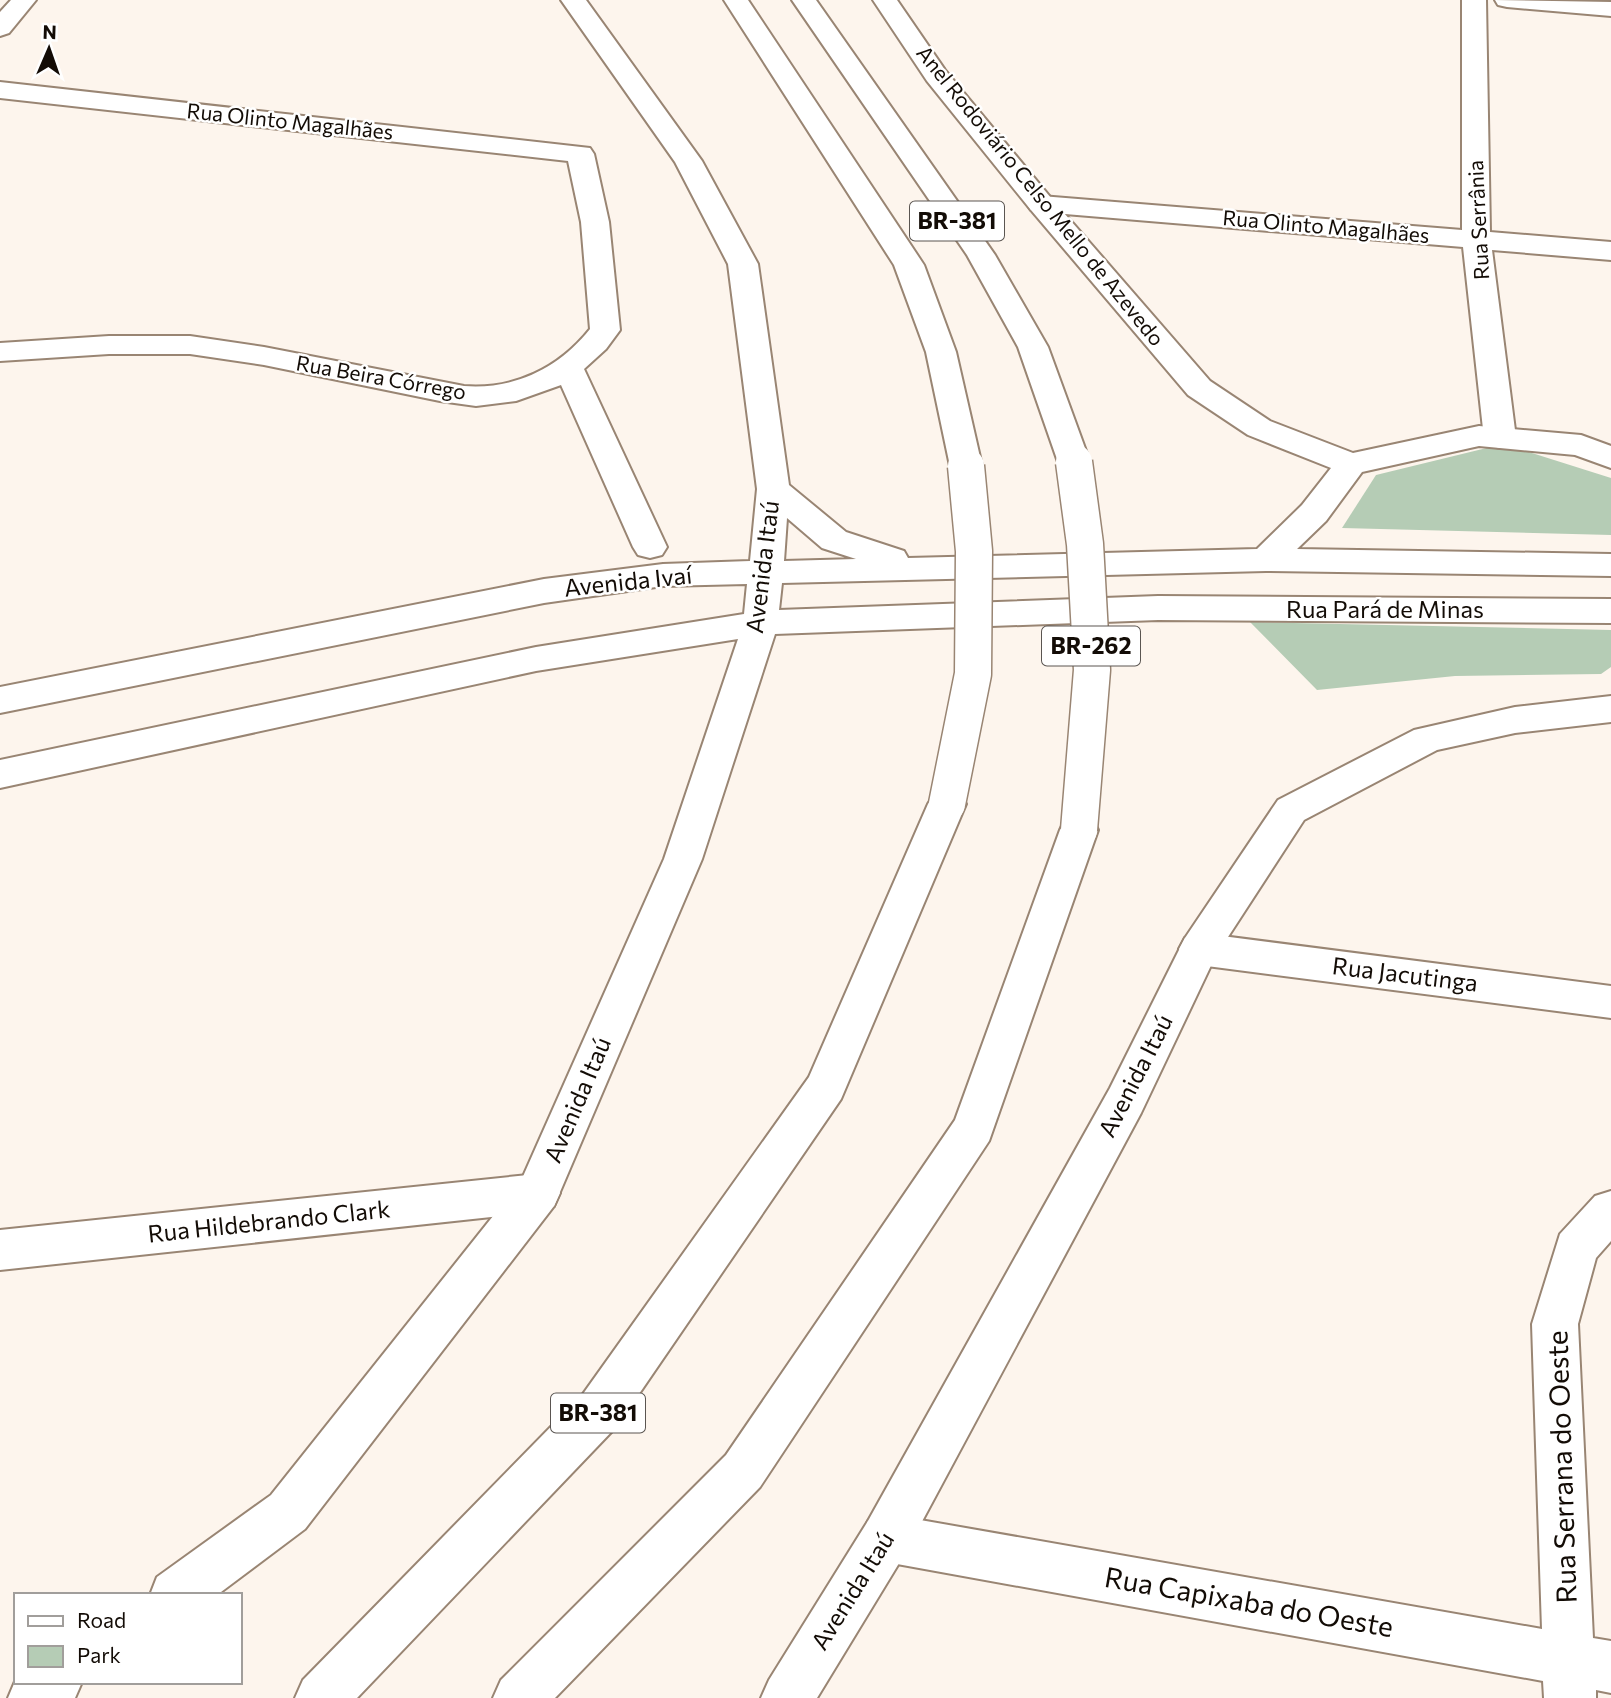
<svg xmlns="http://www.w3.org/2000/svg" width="1611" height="1698" font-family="Commissioner,sans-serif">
<rect width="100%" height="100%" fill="#fdf5ed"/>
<!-- green -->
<g fill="#b5ccb5">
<path d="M1503 444 1611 478V535L1342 528 1376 475Z"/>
<path d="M1250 622 1611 630V667L1601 674 1455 676 1317 690Z"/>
</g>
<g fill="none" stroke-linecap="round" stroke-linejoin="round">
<defs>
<g id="minor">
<path d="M11 0H36L9 33 0 36V12Z"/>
<path d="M1462 0H1486L1490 232 1611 242V260L1492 250 1516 438 1511 445 1500 448 1489 445 1484 438 1463 247 1041 212 1031 210 1027 204 1031 198 1041 196 1462 230Z"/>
<path d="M1495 0 1611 2V16L1507 7 1498 5Z"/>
<path d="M0 82 590 148 594 154 609 222 620 330 606 349 584 369 667 547 662 555 650 558 638 555 633 547 561 385 516 401 476 406 440 401 264 365 190 354H109L0 361V343L109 336H190L264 347 464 386C514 390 559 368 590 329L581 222 568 161 0 98Z"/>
<path d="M1199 933 1611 986V1018L1199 965 1185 960 1179 949 1185 938Z"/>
<path d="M538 1174 554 1180 560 1193 554 1206 538 1212 0 1270V1230Z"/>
<path d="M1611 1191V1241L1596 1258 1578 1324 1593 1638 1611 1641V1693L1596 1690V1698H1544L1543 1681 886 1562 868 1555 861 1538 868 1521 886 1514 1542 1629 1532 1324 1560 1234 1595 1196Z"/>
</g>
<g id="major">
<path d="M561 0H586L702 161 758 264 789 485 846 532 904 551 908 558 1257 549 1302 505 1331 468 1248 435 1188 395 1031 210 927 81 873 0H897L945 70 1051 198 1210 381 1270 421 1353 453 1479 426 1581 435 1611 446V468L1575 455 1479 446 1362 472 1326 521 1297 549 1611 554V576L1266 571 782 583 779 610 1158 596 1611 599V623L1158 620 775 634 702 859 554 1206 305 1529 217 1595H150L157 1577 271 1495 521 1181 664 859 738 639 536 671 0 788V760L536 647 744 614 747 584 663 586 544 603 0 713V687L544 579 663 564 750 561 757 489 728 264 675 162ZM787 518 822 548 856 559 784 561Z"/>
<path d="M1611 696V722L1515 733 1437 750 1304 820 1215 957 1141 1113 904 1555 817 1698H761L769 1680 868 1521 1110 1088 1185 938 1278 800 1414 730 1515 707Z"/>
<path d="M16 1679V1682H82L75 1698H8Z"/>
</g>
<g id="highway">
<path d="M724 0H748L924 265 956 352 982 466 977 473 966 476 955 473 950 466 926 352 894 265Z"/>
<path d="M792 0H816L995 255 1048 347 1090 462 1085 469 1074 472 1063 469 1058 462 1018 347 967 255Z"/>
<path d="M947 790 960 794 966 804 841 1099 617 1426 357 1698H295L303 1680 583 1394 809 1077 928 804 934 794Z"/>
<path d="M1079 816 1093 820 1098 830 989 1141 760 1487 555 1698H493L501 1680 726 1455 955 1120 1060 830 1065 820Z"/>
</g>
</defs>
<!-- minor casing -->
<use href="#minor" stroke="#998573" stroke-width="4"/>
<!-- major casing -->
<use href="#major" stroke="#998573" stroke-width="4"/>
<!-- highway casing -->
<use href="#highway" stroke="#998573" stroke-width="4"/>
<!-- minor -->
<use href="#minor" fill="#fff" fill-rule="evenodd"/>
<!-- major -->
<use href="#major" fill="#fff" fill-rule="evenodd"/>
<!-- highway -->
<use href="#highway" fill="#fff" fill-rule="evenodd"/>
<defs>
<g id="highway-bridge">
<path d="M1074 462 1085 544 1092 670 1079 830"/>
<path d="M947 804 973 674 974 551 966 466"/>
</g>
</defs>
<!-- highway-bridge casing -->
<use href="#highway-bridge" stroke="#998573" stroke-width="39" stroke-linecap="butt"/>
<!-- highway-bridge -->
<use href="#highway-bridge" stroke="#fff" stroke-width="36"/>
</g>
<g text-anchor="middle" stroke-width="5" stroke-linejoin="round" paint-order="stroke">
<!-- far-street labels -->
<g font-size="21" fill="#130c06" stroke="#fff">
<text transform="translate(290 122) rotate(6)" y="7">Rua Olinto Magalhães</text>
<text transform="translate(1040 196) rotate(51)" y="7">Anel Rodoviário Celso Mello de Azevedo</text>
<text transform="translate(1479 220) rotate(-93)" y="7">Rua Serrânia</text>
<text transform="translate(1326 227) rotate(5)" y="7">Rua Olinto Magalhães</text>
<text transform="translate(381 378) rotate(10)" y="7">Rua Beira Córrego</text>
</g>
<!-- shield labels -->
<g fill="#fff" stroke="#5a5551" stroke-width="2">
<rect x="910" y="201.5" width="94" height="39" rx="5"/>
<rect x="1042" y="626.5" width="98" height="39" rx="5"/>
<rect x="551" y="1393.5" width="94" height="39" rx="5"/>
</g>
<g font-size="23" font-weight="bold" fill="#130c06">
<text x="957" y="229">BR-381</text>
<text x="1091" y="654">BR-262</text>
<text x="598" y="1421">BR-381</text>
</g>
<!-- street labels -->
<g font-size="24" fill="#130c06" stroke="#fff">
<text transform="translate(763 567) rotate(-83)" y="8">Avenida Itaú</text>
<text transform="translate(628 582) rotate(-6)" y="8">Avenida Ivaí</text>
<text x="1385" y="618">Rua Pará de Minas</text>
<text transform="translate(1405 975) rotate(7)" y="8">Rua Jacutinga</text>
<text transform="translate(1136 1076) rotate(-63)" y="8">Avenida Itaú</text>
<text transform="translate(578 1100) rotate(-67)" y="8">Avenida Itaú</text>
<text transform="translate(269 1222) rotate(-6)" y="8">Rua Hildebrando Clark</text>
<text transform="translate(853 1591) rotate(-58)" y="8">Avenida Itaú</text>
</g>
<!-- near-street labels -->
<g font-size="28" fill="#130c06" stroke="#fff">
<text transform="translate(1562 1467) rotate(-92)" y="10">Rua Serrana do Oeste</text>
<text transform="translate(1249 1602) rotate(10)" y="10">Rua Capixaba do Oeste</text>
</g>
</g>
<!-- legend -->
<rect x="14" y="1593" width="228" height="91" fill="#ffffff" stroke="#a19e9b" stroke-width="2"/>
<rect x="28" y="1616" width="35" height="10" fill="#ffffff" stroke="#a19e9b" stroke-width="2"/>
<text x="77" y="1628" font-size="21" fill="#130c06">Road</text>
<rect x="28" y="1646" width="35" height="21" fill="#b5ccb5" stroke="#a19e9b" stroke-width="2"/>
<text x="77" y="1663" font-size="21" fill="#130c06">Park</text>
<!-- north arrow -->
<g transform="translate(49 49) rotate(2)" stroke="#ffffff" stroke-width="5" paint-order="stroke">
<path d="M0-5L12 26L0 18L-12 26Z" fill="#130c06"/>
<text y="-10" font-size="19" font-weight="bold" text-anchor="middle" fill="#130c06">N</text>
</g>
</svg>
